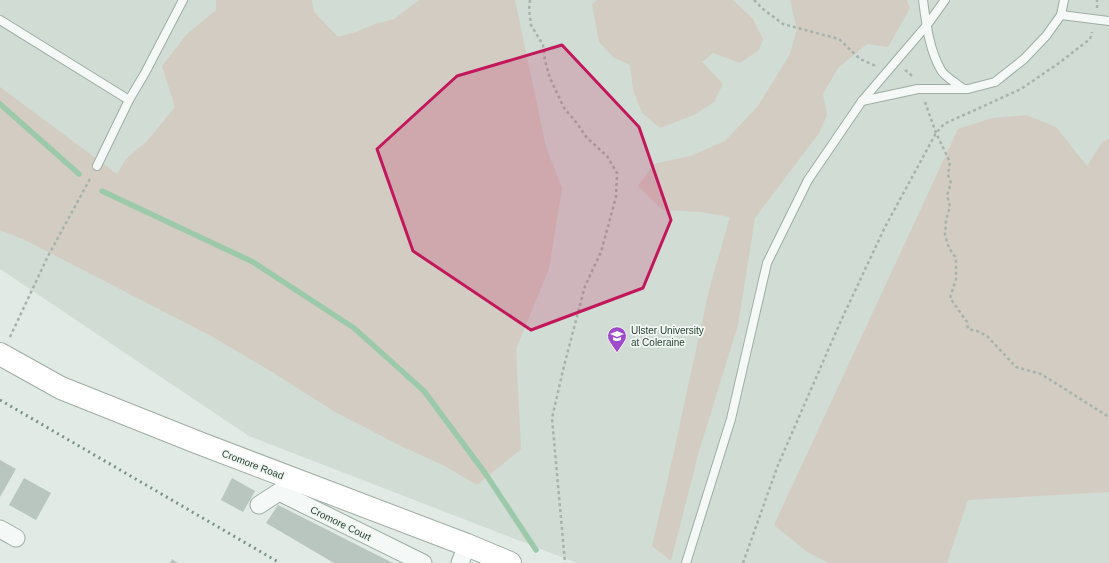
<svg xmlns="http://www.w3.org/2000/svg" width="1109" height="563" font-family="Arial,sans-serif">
<rect width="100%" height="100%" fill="#e1eae5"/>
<!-- built -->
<path fill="#d0dcd4" d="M0 0H1109V563H577L249 436 0 269Z"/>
<!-- green -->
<g fill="#d3ccc3">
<path d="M216 0H312L314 12 338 37 356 32 375 24 394 19 419 0H515L546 147 562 188 549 269 516 349 521 449 477 485 443 465 401 446 335 412 272 372 213 337 25 240 0 230V87L117 174 126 159 147 141 175 107 162 66 187 34 216 10Z"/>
<path d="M597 0H733L753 19 763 39 759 50 740 63 713 53 702 62 723 84 714 102 694 115 660 128 642 113 633 90 630 65 613 57 599 42 592 4Z"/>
<path d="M790 0H907L910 8 888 47 867 44 838 68 823 94 827 115 819 133 755 218 738 325 699 451 671 561 652 546 669 474 709 290 730 217 701 212 662 210 638 186 654 164 690 156 725 141 758 106 790 54 797 29Z"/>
<path d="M1026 115 1056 127 1087 166 1103 141 1109 139V492L968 500 947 563H828L806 551 774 525 958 129 992 118Z"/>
</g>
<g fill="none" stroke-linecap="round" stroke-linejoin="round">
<!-- stream -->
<g stroke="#9dc9ab" stroke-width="5.5">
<path d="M0 104 79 174"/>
<path d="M102 191 253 262 354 328 424 391 485 473 536 550"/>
</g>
</g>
<!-- building -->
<g fill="#b9c6bf">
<path d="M0 460 16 469 0 497Z"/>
<path d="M24 478 51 493 36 520 9 505Z"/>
<path d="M232 478 255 491 243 512 221 500Z"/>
<path d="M278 505 393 563H334L266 523Z"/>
<path d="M172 559 178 563H170Z"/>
</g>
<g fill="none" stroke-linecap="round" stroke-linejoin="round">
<defs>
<g id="service">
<path d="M923 0C926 22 929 50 941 70 944 76 956 83 962 88L965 89"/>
<path d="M1061 15 1109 21"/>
<path d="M0 20 129 100 145 73 183 0"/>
<path d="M862 101 918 89H968L995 82 1024 59 1046 36 1061 15 1064 0"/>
<path d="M97 166 129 100"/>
<path d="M686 563 731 419 767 263 808 180 862 101 927 25 945 0"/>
</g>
<g id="minor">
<path d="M259 505 279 492 423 563"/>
<path d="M0 529 16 538"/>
<path d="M460 563 467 545"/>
</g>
<path id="secondary" d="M0 354 61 388 199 443 467 545 510 563"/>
</defs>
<!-- service casing -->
<use href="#service" stroke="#9fada5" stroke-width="10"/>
<!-- minor casing -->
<use href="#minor" stroke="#9fada5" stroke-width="19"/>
<!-- secondary casing -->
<use href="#secondary" stroke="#9fada5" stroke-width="24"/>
<!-- path -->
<g stroke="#a7b2ac" stroke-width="2.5" stroke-dasharray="3 3" stroke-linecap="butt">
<path d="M530 0 529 9 531 25 543 45 545 61 550 78 564 108 576 122 587 138 607 156 617 173 616 197 601 252 585 286 564 366 552 418 565 563"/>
<path d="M754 0 763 9 783 24 839 39 860 59 876 66"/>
<path d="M1097 8V0"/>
<path d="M905 70 909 73 913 77"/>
<path d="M925 102 936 133 950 162 948 175 951 183 947 195 950 207 946 220 945 235 949 248 956 258V279L950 298 967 322 968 329 977 331 987 336 1016 367 1041 374 1109 417"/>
<path d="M10 337 48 256 91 177"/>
<path d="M743 563 778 465 839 325 885 227 936 133 944 124 1021 89 1059 63 1090 39 1092 32"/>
</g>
<!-- service -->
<use href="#service" stroke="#f4f8f6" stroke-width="8"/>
<!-- minor -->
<use href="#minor" stroke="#f4f8f6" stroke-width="17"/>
<!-- secondary -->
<use href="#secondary" stroke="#fff" stroke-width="22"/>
<!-- rail -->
<path stroke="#7b9385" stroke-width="3" stroke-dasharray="2 4" stroke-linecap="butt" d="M0 400 280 563"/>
</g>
<!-- marked area -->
<path fill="#c2185b" fill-opacity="0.2" stroke="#c2185b" stroke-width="3" stroke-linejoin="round" d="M562 45 639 127 671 220 643 288 531 330 413 251 377 149 457 76Z"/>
<!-- icons -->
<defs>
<symbol id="university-pin" viewBox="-11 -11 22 30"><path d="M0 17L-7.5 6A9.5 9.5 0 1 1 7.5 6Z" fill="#9e4acb" stroke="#f1f7f3"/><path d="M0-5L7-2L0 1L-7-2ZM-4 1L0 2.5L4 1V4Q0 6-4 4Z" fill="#fff"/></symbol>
</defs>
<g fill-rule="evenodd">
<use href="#university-pin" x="606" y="325" width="22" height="30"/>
</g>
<g text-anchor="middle" stroke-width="3.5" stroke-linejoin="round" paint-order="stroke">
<!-- poi labels -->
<g font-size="10" fill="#2a4134" stroke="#f1f7f3" text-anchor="start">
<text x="631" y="334">Ulster University<tspan x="631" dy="12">at Coleraine</tspan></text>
</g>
<!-- street labels -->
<g font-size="10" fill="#2a4134" stroke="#f1f7f3">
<text transform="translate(253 464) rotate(21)" y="4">Cromore Road</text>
<text transform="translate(341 523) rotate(26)" y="4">Cromore Court</text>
</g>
</g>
</svg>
